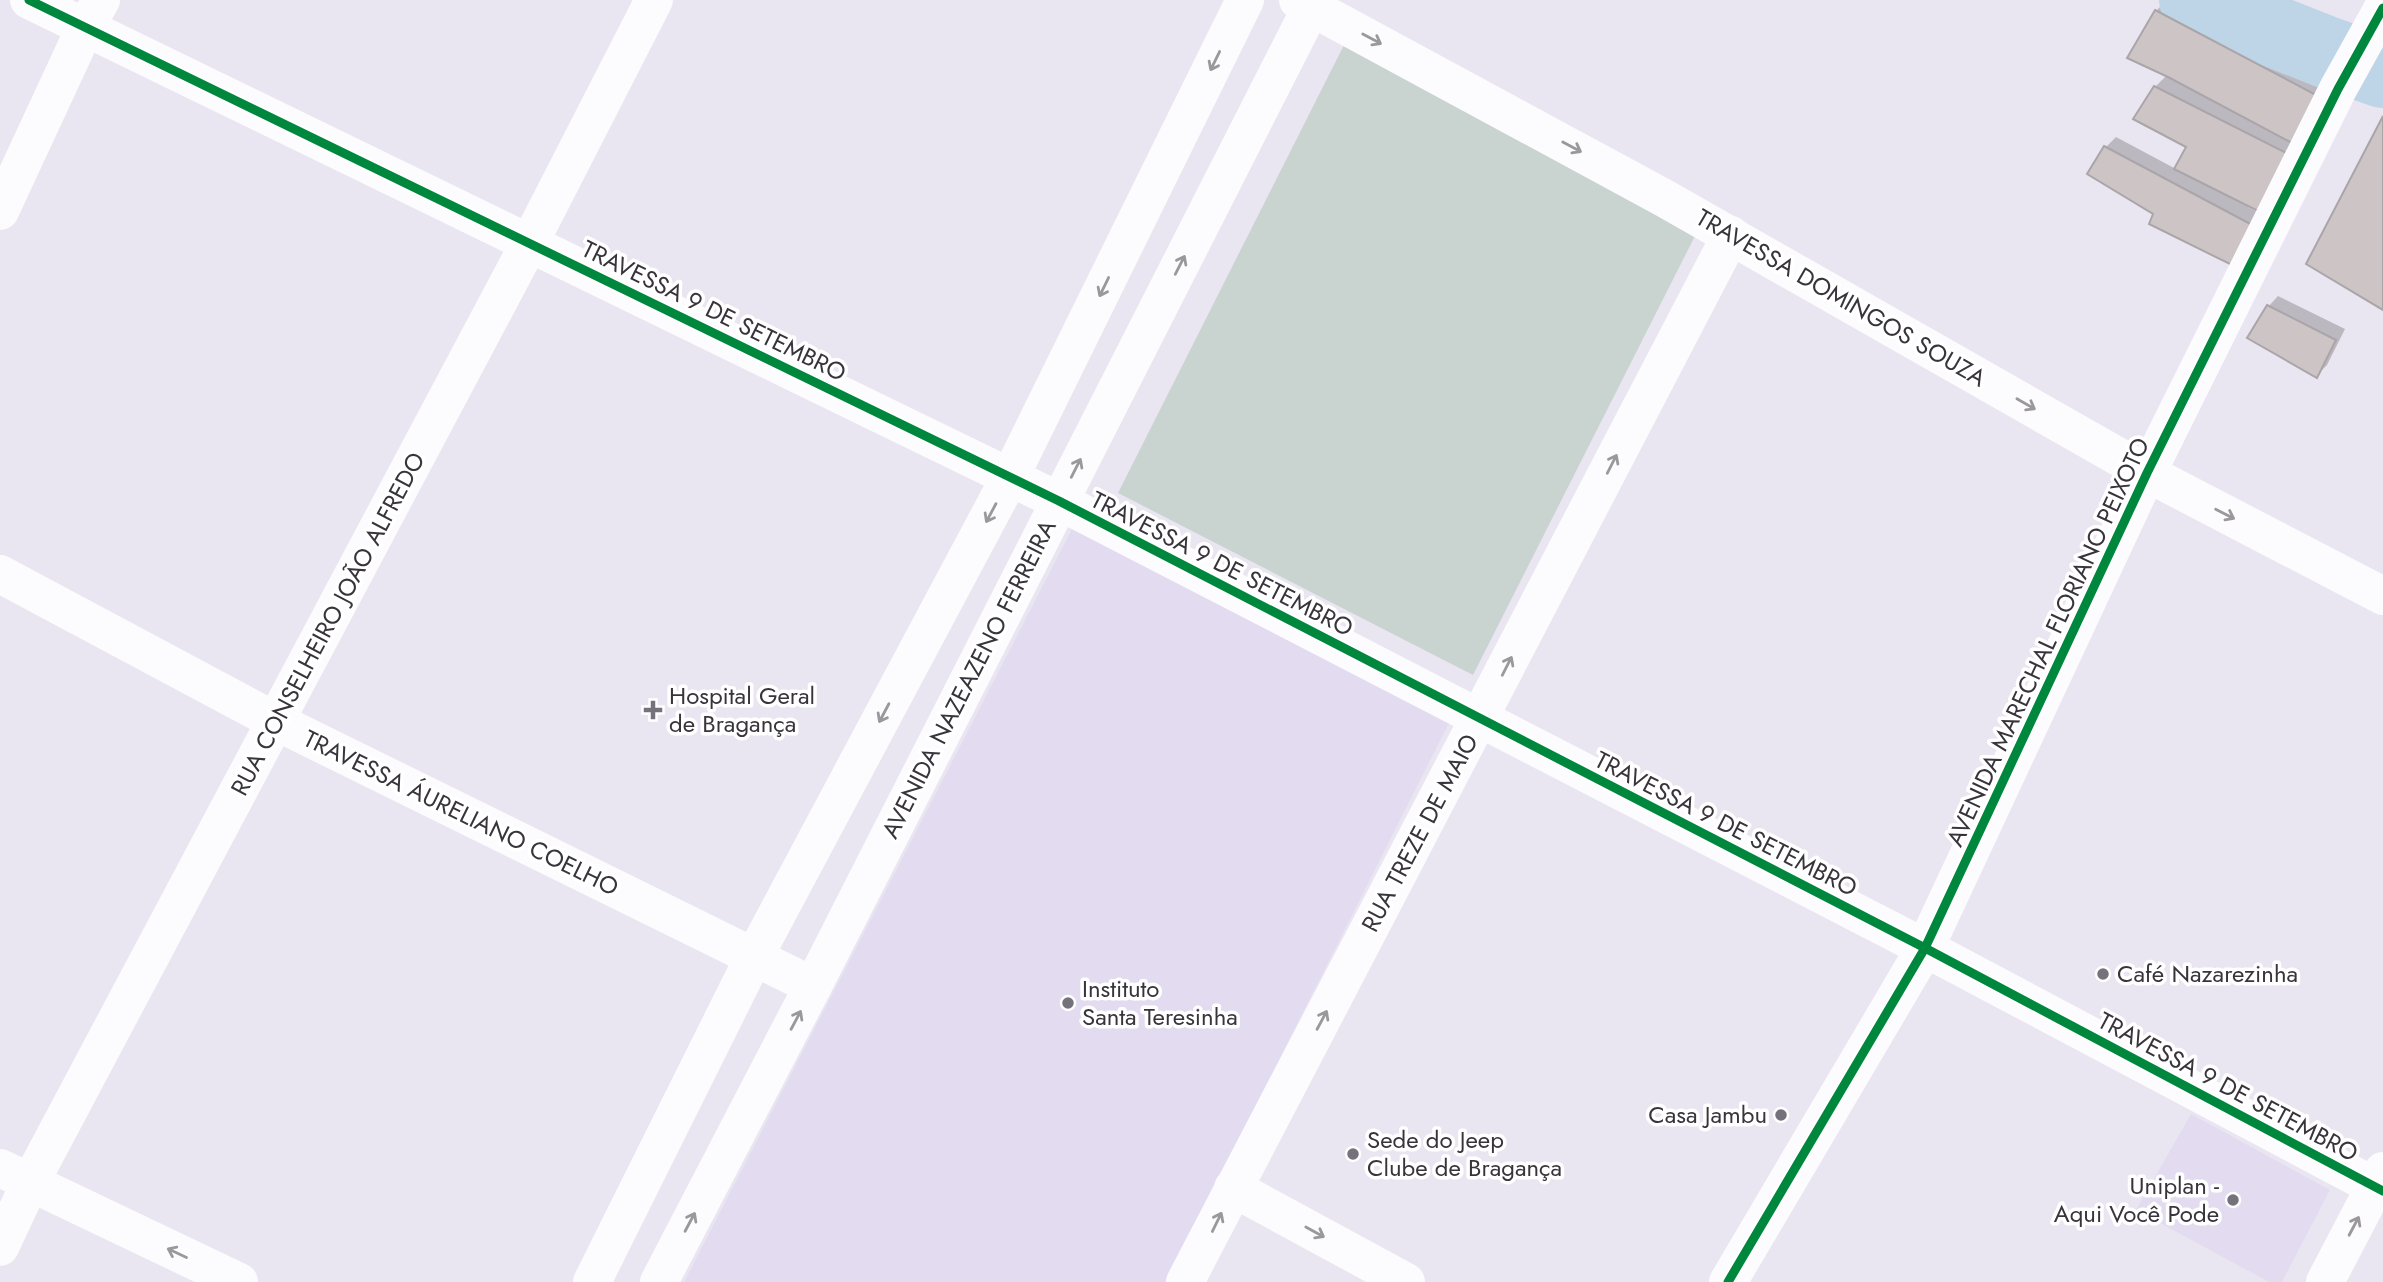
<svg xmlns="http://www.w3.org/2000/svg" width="2383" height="1282" font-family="Jost,sans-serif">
<rect width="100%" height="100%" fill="#eae6f1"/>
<!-- built -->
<g fill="#e3dcf0">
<path d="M1074 525 1449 723 1167 1282H684Z"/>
<path d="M2191 1114 2330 1190 2282 1282H2269L2136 1210Z"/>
</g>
<!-- green -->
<path fill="#c9d3cf" d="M1345 43 1697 232 1473 675 1118 493Z"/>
<!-- shadow -->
<g fill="#0003">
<path d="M2166 1 2327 85 2304 132 2248 207 2265 216 2244 254 2155 213 2089 173 2106 147 2116 137 2176 169 2188 146 2155 87 2166 76 2156 11Z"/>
<path d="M2278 296 2345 329 2327 365 2317 375 2268 307Z"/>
</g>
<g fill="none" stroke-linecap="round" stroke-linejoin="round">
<!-- river -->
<path stroke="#bdd5e6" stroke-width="72" d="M2195 0 2326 52 2383 72"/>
</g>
<!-- building -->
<g fill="#cdc4c6" stroke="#aaa5a8" stroke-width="2">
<path d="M2155 10 2318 96 2294 144 2168 77 2127 58Z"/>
<path d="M2154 86 2290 155 2260 212 2174 169 2186 147 2133 119Z"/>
<path d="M2383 116V310L2306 264Z"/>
<path d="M2104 146 2256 227 2234 266 2149 224 2153 214 2087 174Z"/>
<path d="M2267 305 2336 340 2317 378 2247 338Z"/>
</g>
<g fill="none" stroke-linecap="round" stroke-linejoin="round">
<!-- street -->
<g stroke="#fcfbfd" stroke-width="38">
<path d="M29 0 1059 501 1925 948 2383 1191"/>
<path d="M1298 0 1664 198 2147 473 2383 596"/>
<path d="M0 211 85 28 101 0"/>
<path d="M0 574 277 722 813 986"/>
<path d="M0 1168 239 1282"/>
<path d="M1233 1188 1406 1282"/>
<path d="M0 1247 30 1183 530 242 654 0"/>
<path d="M1185 1282 1731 235"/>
<path d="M1728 1282 1925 948 2147 473 2338 89 2383 8"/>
<path d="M2325 1282 2383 1171"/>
</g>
<!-- secondary -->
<g stroke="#fcfbfd" stroke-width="38">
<path d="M592 1282 753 959 1010 477 1245 0"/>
<path d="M659 1282 813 986 1315 0"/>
</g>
<defs>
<g id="cycleway">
<path d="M29 0 1059 501 1925 948 2383 1191"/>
<path d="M1728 1282 1925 948 2147 473 2338 89 2383 8"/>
</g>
</defs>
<!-- cycleway casing -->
<use href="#cycleway" stroke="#fff" stroke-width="13"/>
<!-- cycleway -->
<use href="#cycleway" stroke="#00873e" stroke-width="9"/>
</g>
<!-- one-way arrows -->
<defs><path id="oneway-shaft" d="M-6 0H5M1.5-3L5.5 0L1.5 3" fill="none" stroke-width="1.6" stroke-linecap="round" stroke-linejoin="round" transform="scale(1.75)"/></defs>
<g stroke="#9a989c">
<use href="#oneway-shaft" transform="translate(1372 39) rotate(28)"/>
<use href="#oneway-shaft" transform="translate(1215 61) rotate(116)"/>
<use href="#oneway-shaft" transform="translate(1572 147) rotate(28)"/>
<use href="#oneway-shaft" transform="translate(1180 265) rotate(-63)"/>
<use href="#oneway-shaft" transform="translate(1104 287) rotate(116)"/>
<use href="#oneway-shaft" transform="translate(2026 404) rotate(30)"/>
<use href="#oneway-shaft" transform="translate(1612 464) rotate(-63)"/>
<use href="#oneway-shaft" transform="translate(1076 468) rotate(-63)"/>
<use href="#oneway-shaft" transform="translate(991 513) rotate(118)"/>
<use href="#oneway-shaft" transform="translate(2225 514) rotate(27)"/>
<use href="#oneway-shaft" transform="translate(1507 666) rotate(-63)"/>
<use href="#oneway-shaft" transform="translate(884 713) rotate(118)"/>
<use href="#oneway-shaft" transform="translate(796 1020) rotate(-62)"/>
<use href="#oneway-shaft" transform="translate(1322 1020) rotate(-62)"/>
<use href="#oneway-shaft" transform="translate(690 1222) rotate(-62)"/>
<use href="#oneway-shaft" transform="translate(1217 1222) rotate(-64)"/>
<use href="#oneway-shaft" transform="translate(2354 1226) rotate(-62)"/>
<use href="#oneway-shaft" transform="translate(1315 1232) rotate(29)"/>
<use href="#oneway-shaft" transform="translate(177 1253) rotate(-155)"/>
</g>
<!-- markers -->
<g fill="#76727b" stroke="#fff" stroke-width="2.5">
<path d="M649.5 699.5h7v7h7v7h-7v7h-7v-7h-7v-7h7z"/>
<circle cx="2103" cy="974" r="7"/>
<circle cx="1068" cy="1003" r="7"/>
<circle cx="1781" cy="1115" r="7"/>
<circle cx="1353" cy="1154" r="7"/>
<circle cx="2233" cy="1200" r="7"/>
</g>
<g text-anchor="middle" stroke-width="7" stroke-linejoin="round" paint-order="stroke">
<!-- street labels -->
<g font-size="24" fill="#38343c" stroke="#fff">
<text transform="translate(1841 298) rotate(30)" y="8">TRAVESSA DOMINGOS SOUZA</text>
<text transform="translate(714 311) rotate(26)" y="8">TRAVESSA 9 DE SETEMBRO</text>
<text transform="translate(1222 564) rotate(27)" y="8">TRAVESSA 9 DE SETEMBRO</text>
<text transform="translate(328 624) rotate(-62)" y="8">RUA CONSELHEIRO JOÃO ALFREDO</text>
<text transform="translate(2048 642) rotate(-65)" y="8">AVENIDA MARECHAL FLORIANO PEIXOTO</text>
<text transform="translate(969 679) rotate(-63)" y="8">AVENIDA NAZEAZENO FERREIRA</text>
<text transform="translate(461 813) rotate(26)" y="8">TRAVESSA ÁURELIANO COELHO</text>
<text transform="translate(1726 824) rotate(27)" y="8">TRAVESSA 9 DE SETEMBRO</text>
<text transform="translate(1420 833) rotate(-62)" y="8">RUA TREZE DE MAIO</text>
<text transform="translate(2228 1087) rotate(28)" y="8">TRAVESSA 9 DE SETEMBRO</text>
</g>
<!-- poi labels -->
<g font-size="24" fill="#38343c" stroke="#fff" text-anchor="start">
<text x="669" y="704">Hospital Geral<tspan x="669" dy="28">de Bragança</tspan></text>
<text x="2117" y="982">Café Nazarezinha</text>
<text x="1082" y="997">Instituto<tspan x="1082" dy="28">Santa Teresinha</tspan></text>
<text x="1767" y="1123" text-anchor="end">Casa Jambu</text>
<text x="1367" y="1148">Sede do Jeep<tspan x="1367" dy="28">Clube de Bragança</tspan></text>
<text x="2219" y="1194" text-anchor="end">Uniplan -<tspan x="2219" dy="28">Aqui Você Pode</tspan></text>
</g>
</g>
</svg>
